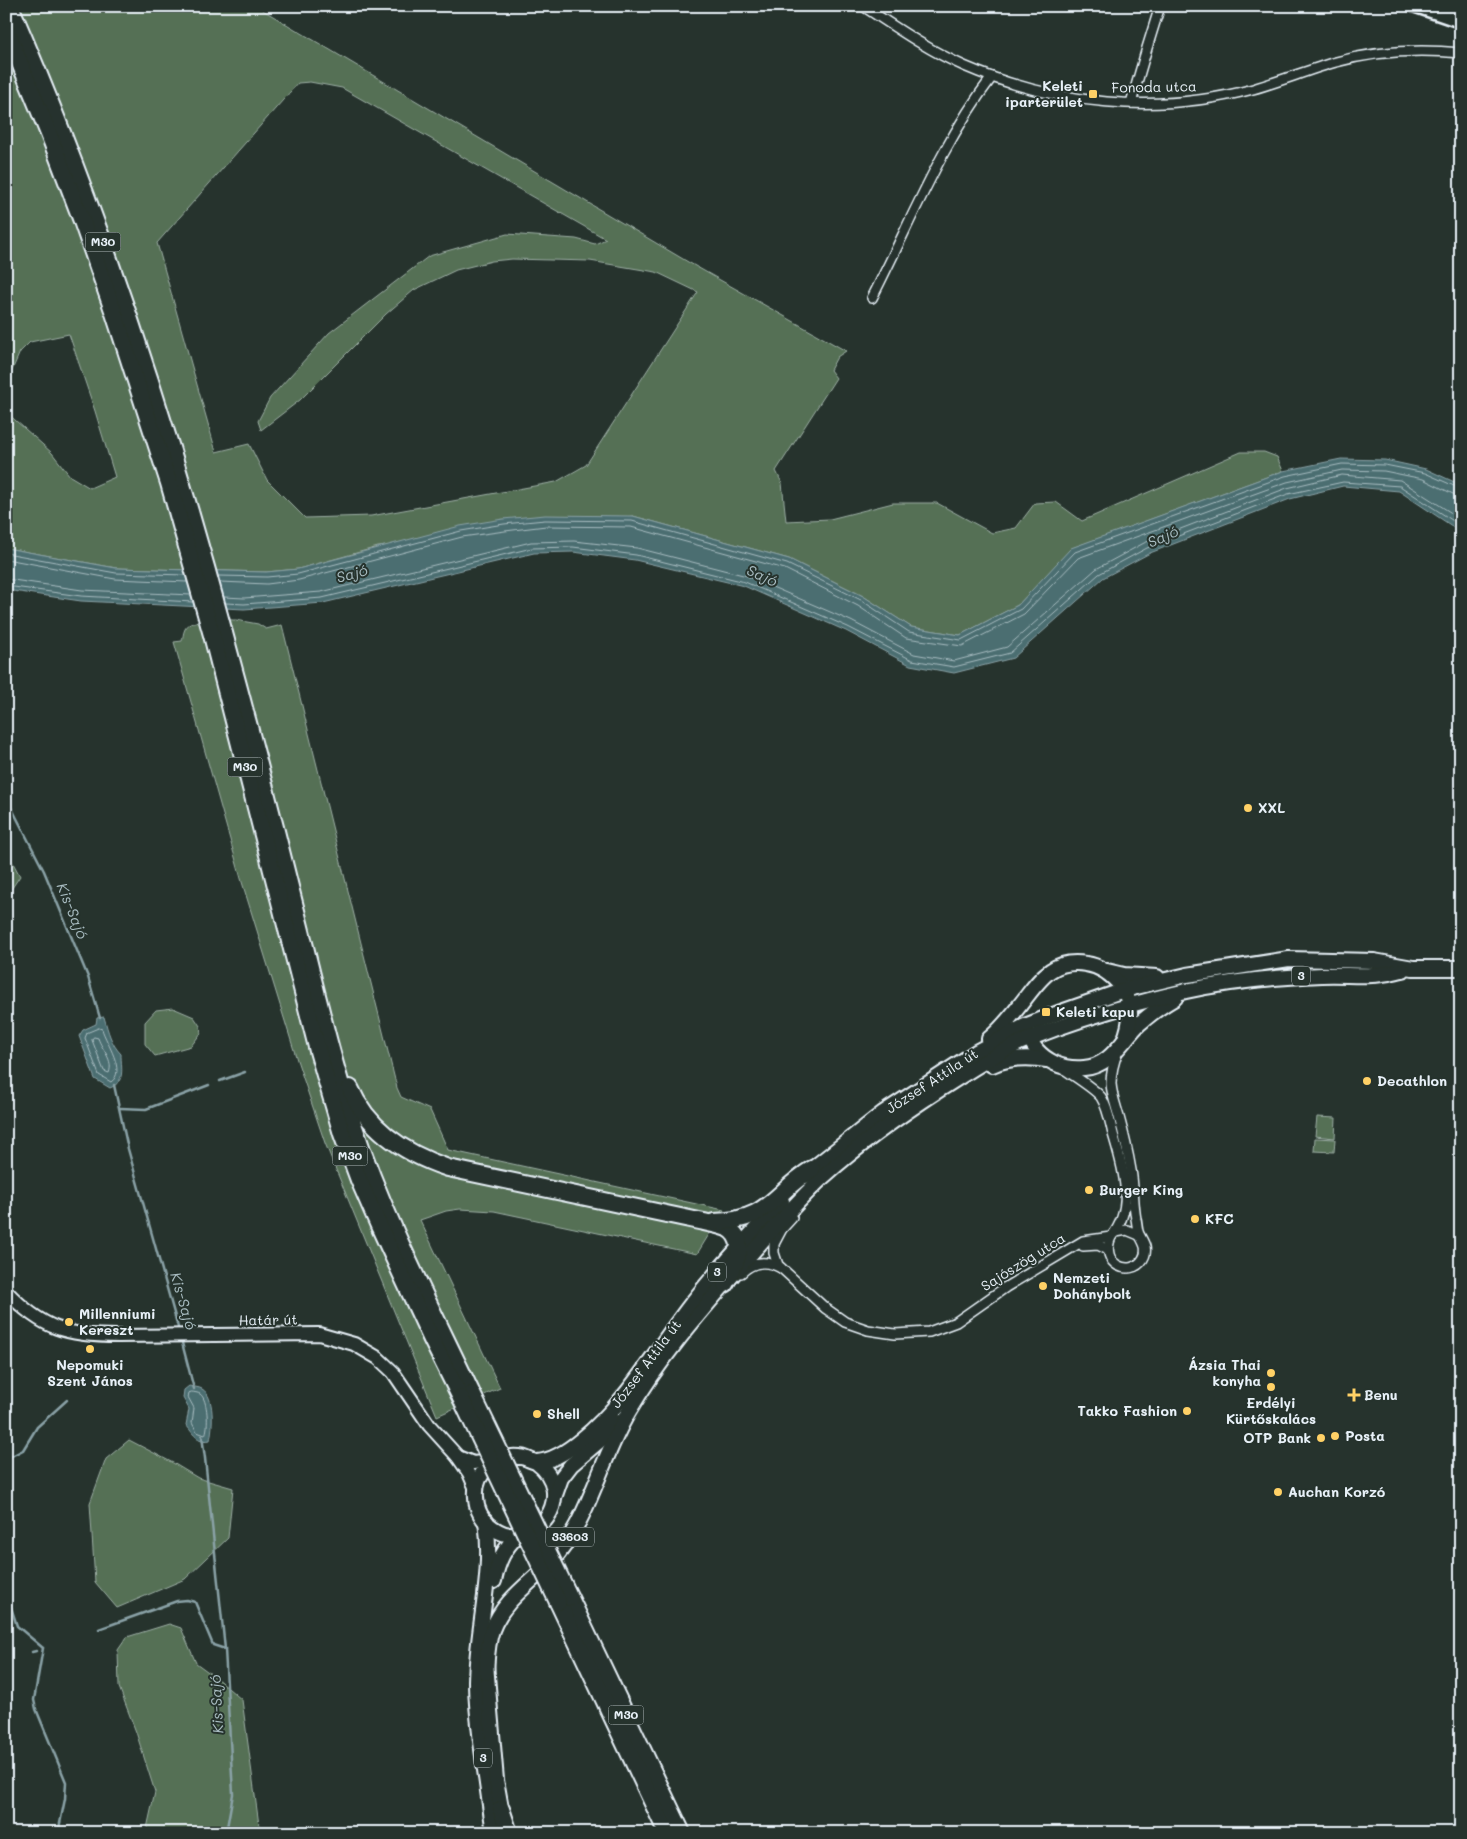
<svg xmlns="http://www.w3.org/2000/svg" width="1467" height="1839" font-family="Mali,sans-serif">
<rect width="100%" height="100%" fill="#26332d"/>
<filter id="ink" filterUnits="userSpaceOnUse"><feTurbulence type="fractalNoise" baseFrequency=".02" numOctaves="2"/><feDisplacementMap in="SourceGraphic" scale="10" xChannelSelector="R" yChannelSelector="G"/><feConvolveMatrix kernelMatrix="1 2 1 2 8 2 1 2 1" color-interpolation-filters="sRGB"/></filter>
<g filter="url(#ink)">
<!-- green -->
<g fill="#546f55" stroke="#9eb0a6" fill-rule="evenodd">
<path d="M6 6H256L688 262 846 351 837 357 830 370 836 378 776 471 782 483 786 521 830 519 893 503H937L992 533 1016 528 1035 503 1056 502 1082 521 1241 452H1264L1277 457 1283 471 1072 548 1018 605 960 635 911 627 863 596 789 559 633 516 378 547 298 569 266 572 116 568 6 548V412L52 453 70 476 90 488 115 477 95 411 69 334 30 342 20 352 6 384ZM310 82 342 88 606 239 595 244 576 239 507 234 429 256 329 333 270 398 258 421 261 430 300 400 386 314 414 290 456 270 492 261 512 259 590 261 656 272 698 292 586 465 556 482 371 516 305 518 267 480 249 444 216 452 157 243 298 83Z"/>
<path d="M236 620 258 624 266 629 282 625 397 1088 401 1097 430 1110 448 1150 724 1210 697 1254 494 1211 460 1209 446 1211 420 1220 500 1388 437 1416 325 1143 297 1060 242 882 174 642 182 641C183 638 183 633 185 629 191 617 224 620 236 620Z"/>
<path d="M6 850 20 876 6 897Z"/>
<path d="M173 1008 194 1017 200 1026 201 1033 191 1046 155 1056 145 1044V1022L156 1010Z"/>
<path d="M1317 1117 1336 1118 1335 1138 1315 1136Z"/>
<path d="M1315 1138 1335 1139 1334 1152 1314 1151Z"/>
<path d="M129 1440 173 1463 198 1478 233 1488 228 1538 185 1579 117 1608 95 1582 90 1503 106 1459Z"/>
<path d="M169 1624 181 1628 196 1663 215 1677 242 1700 259 1825 264 1833H146L155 1792 136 1732 119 1687 118 1650 127 1637Z"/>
</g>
<!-- water -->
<g fill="#4b6e71" stroke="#8aa2a7">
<path d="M1341 459 1385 460 1426 469 1461 485V532L1399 491 1343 486 1290 499 1150 553 1103 578 1013 658 954 673 910 665 846 631 744 586 635 560 573 552 534 553 323 603 244 609 81 601 6 590V548L116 568 266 572 298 569 460 526 503 519 545 515 633 516 789 559 863 596 911 627 960 635 1018 605 1071 548 1283 471Z"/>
<path d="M104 1017C108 1031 111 1044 121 1054 121 1069 126 1081 110 1088L95 1079 79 1036 83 1030 96 1024 97 1018Z"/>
<path d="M189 1386C193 1387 199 1387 202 1389 215 1396 213 1427 210 1440 197 1443 193 1433 186 1425L189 1409 183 1398 184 1390Z"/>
</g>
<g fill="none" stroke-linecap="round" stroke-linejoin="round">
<!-- shore -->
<g stroke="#a9bdc2" stroke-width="1">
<path d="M6 553 116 573 185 575"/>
<path d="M6 559 115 579 187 582"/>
<path d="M218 576 267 577 298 574 461 531 504 524 545 520 632 521 787 564 861 600 909 632 961 640 1021 609 1075 552 1285 476 1342 464 1385 465 1425 473 1461 489"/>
<path d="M6 579 82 590 191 595"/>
<path d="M220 582 267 584 299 580 462 537 505 531 546 526 631 527 785 569 858 606 906 638 962 646 1024 614 1078 558 1287 482 1342 470 1384 471 1423 479 1455 495 1461 496"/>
<path d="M6 586 81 596 193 602"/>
<path d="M224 597 244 598 321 592 531 542 574 541 637 548 747 576 851 621 914 654 954 661 1007 647 1096 569 1144 543 1287 488 1342 475 1400 480 1461 519"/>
<path d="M226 603 244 604 322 598 532 548 573 547 636 555 745 582 848 627 912 660 954 667 1010 653 1099 574 1147 548 1288 494 1343 482 1400 486 1461 526"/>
<path d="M99 1028 102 1029C106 1043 127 1071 111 1082L99 1075 85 1038 87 1033Z"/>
<path d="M94 1037 98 1038C102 1050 114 1060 109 1073L104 1071 92 1040Z"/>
<path d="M192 1392C193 1392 199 1393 200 1394 208 1399 209 1428 205 1435L197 1432 192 1423 194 1408 188 1397 189 1393Z"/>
</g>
<!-- stream -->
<g stroke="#8aa2a7" stroke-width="2.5">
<path d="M6 797 44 871 88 977 100 1018"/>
<path d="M220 1081 245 1072"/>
<path d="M114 1085 128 1149 179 1331"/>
<path d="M120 1108 146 1109 209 1085"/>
<path d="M181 1339 194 1389"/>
<path d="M202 1436 205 1458 225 1649 233 1794 226 1833"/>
<path d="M6 1459 23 1450 37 1427 67 1400"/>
<path d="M6 1592 17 1626 43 1648"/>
<path d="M99 1629 177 1601 187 1600 195 1602 213 1645 225 1649"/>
<path d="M43 1648 34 1700 36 1709 66 1782 65 1799 58 1833"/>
<path d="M32 1652 36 1651"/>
</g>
<defs>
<g id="minor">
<path d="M863 6C895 27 928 50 964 66 1054 105 1158 115 1253 89 1281 81 1308 70 1336 62 1376 51 1420 49 1461 53"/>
<path d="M1131 103 1147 48 1160 6"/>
<path d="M872 298C910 224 941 144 992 77"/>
<path d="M792 1218 782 1229 774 1244V1253L778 1265 825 1308 845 1322 868 1330 895 1334 929 1332 956 1322 1006 1287 1083 1241 1111 1237C1136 1207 1123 1168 1113 1134 1110 1122 1108 1108 1101 1097 1095 1089 1074 1076 1064 1069"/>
<path d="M1116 1232 1127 1230 1139 1235"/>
<path d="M1111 1237C1099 1265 1131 1278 1143 1259 1149 1249 1143 1242 1139 1234 1137 1230 1137 1223 1136 1219 1133 1203 1134 1186 1131 1170 1128 1152 1124 1135 1119 1117 1116 1106 1112 1096 1111 1084 1111 1073 1114 1061 1118 1051"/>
<path d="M1083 1246 1098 1245 1108 1250"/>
<path d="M741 1273C753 1261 766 1260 781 1268"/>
</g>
<g id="secondary">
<path d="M6 1291C42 1329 67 1336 118 1336L319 1334 354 1344 378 1358 393 1372 429 1425 458 1457 469 1473 476 1489"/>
<path d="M458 1457 473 1463 500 1460"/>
</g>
<g id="primary">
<path d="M1107 971 1124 975 1157 977"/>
<path d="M1027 1032C1032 1047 1040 1056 1054 1063 1064 1068 1073 1069 1084 1068 1111 1066 1122 1040 1140 1023 1150 1014 1163 1005 1175 998"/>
<path d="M989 1039C1001 1029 1010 1018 1020 1005 1039 981 1051 958 1086 964 1101 966 1112 975 1121 986 1133 1003 1132 1022 1124 1041"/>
<path d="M992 1065C1010 1057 1028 1057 1047 1060"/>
<path d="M805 1176 812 1169 883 1113 976 1052 1025 1026 1061 1012 1124 990 1187 975 1289 959 1374 961 1413 968H1461"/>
<path d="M536 1462C580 1494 535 1557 493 1528 483 1521 476 1510 476 1497 474 1473 496 1454 520 1457 526 1457 532 1462 537 1462 553 1461 569 1450 581 1440 627 1403 656 1349 692 1303 720 1267 751 1234 782 1201"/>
<path d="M555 1495 561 1478 571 1465 597 1443 618 1422"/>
<path d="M486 1521C494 1575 477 1627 476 1681 476 1704 479 1727 482 1749 486 1777 490 1805 494 1833"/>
<path d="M494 1581C498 1561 504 1548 519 1534"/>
<path d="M486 1664 496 1780 503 1819"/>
<path d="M486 1673C487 1658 487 1644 492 1630 503 1601 528 1585 549 1564 564 1549 574 1532 583 1513 599 1479 610 1443 629 1411 658 1361 697 1315 735 1272 764 1239 792 1206 824 1176 860 1144 899 1116 939 1090 969 1071 998 1051 1031 1038 1081 1018 1134 1003 1186 991 1231 981 1276 977 1322 975 1339 974 1356 976 1372 975 1382 975 1393 972 1403 970"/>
</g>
<g id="motorway">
<path d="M10 6C98 209 167 420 224 633 249 725 273 818 296 911 314 982 330 1054 353 1124 384 1217 430 1305 472 1394"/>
<path d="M6 29 49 134 82 221 114 313 169 483 212 635 318 1051 342 1134 359 1180 380 1228 432 1340 461 1398"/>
<path d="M350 1088C368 1130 406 1154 448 1168L704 1222C712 1224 720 1225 727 1228 751 1241 733 1268 725 1284"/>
<path d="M714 1222C769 1221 772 1194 812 1169"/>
<path d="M570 1598 682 1833"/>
<path d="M558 1602 667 1833"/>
<path d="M501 1809 509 1833"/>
</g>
</defs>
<!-- minor casing -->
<use href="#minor" stroke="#e8f1f8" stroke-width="12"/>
<!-- secondary casing -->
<use href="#secondary" stroke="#e8f1f8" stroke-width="16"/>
<!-- primary casing -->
<use href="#primary" stroke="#e8f1f8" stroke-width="18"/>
<!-- motorway casing -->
<use href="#motorway" stroke="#e8f1f8" stroke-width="20"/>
<!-- minor -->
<use href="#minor" stroke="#26332d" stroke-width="9"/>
<!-- secondary -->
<use href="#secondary" stroke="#26332d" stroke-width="12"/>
<!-- primary -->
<use href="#primary" stroke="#26332d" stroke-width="14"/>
<!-- motorway -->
<use href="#motorway" stroke="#26332d" stroke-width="16"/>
<!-- rail -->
<path stroke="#e8f1f8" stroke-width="2.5" d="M1394 6 1461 29"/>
<defs>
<g id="motorway-bridge">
<path d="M472 1394 570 1598"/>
<path d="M461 1398 558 1602"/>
</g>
</defs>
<!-- motorway-bridge casing -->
<use href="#motorway-bridge" stroke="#e8f1f8" stroke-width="20" stroke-linecap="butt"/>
<!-- motorway-bridge -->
<use href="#motorway-bridge" stroke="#26332d" stroke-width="16"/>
</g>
</g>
<!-- markers -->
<g fill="#ffd166" stroke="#26332d" stroke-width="2">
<rect x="1088" y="89" width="10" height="10" rx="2.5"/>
<circle cx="1248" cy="808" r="5"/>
<rect x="1041" y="1007" width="10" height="10" rx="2.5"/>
<circle cx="1367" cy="1081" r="5"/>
<circle cx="1089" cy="1190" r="5"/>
<circle cx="1195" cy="1219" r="5"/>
<circle cx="1043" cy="1286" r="5"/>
<circle cx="69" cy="1322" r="5"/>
<circle cx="90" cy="1349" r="5"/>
<circle cx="1271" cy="1373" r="5"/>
<circle cx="1271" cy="1387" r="5"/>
<path d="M1351.5 1387.5h5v5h5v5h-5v5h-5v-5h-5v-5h5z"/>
<circle cx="1187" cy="1411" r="5"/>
<circle cx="537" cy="1414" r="5"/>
<circle cx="1335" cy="1436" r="5"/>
<circle cx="1321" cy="1438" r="5"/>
<circle cx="1278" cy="1492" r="5"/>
</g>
<g text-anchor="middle" stroke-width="4" stroke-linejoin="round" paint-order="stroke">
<!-- shield labels -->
<g fill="#26332d" stroke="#aeb8bb" stroke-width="1">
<rect x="85.5" y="232.5" width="35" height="19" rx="4"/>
<rect x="227.5" y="757.5" width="35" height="19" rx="4"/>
<rect x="1292" y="966.5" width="18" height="19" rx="4"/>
<rect x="332.5" y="1146.5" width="35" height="19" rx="4"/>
<rect x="708" y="1262.5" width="18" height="19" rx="4"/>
<rect x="546" y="1527.5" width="48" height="19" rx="4"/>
<rect x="608.5" y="1705.5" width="35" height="19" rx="4"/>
<rect x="474" y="1748.5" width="18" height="19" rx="4"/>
</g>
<g font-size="12" font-weight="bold" fill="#e8f1f8">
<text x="103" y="246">M30</text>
<text x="245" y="771">M30</text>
<text x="1301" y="980">3</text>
<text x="350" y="1160">M30</text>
<text x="717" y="1276">3</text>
<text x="570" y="1541">33603</text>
<text x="626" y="1719">M30</text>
<text x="483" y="1762">3</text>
</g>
<!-- poi labels -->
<g font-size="14" font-weight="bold" fill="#e8f1f8" stroke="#26332d" text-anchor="start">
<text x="1083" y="91" text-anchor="end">Keleti<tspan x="1083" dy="16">iparterület</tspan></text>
<text x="1258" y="813">XXL</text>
<text x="1056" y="1017">Keleti kapu</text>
<text x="1377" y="1086">Decathlon</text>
<text x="1099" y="1195">Burger King</text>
<text x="1205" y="1224">KFC</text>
<text x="1053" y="1283">Nemzeti<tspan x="1053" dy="16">Dohánybolt</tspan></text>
<text x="79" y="1319">Millenniumi<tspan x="79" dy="16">Kereszt</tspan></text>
<text x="90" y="1370" text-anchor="middle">Nepomuki<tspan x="90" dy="16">Szent János</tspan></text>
<text x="1261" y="1370" text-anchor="end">Ázsia Thai<tspan x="1261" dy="16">konyha</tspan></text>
<text x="1364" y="1400">Benu</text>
<text x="1271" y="1408" text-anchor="middle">Erdélyi<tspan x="1271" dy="16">Kürtőskalács</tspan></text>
<text x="1177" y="1416" text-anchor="end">Takko Fashion</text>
<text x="547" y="1419">Shell</text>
<text x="1345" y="1441">Posta</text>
<text x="1311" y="1443" text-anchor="end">OTP Bank</text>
<text x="1288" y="1497">Auchan Korzó</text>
</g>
<!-- street labels -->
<g font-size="14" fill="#e8f1f8" stroke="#26332d">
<text transform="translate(1154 87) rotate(-1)" y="5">Fonoda utca</text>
<text transform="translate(932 1081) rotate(-33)" y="5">József Attila út</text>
<text transform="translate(1023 1262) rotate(-32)" y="5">Sajószög utca</text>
<text transform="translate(268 1320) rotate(-1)" y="5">Határ út</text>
<text transform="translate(646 1364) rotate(-53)" y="5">József Attila út</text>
</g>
<!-- water labels -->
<g font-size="15" font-style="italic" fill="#a9bdc2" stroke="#26332d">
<text transform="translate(1163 537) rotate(-24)" y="5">Sajó</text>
<text transform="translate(352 574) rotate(-15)" y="5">Sajó</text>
<text transform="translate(762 576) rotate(24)" y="5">Sajó</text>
<text transform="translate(72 911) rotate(68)" y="5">Kis-Sajó</text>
<text transform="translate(183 1301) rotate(74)" y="5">Kis-Sajó</text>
<text transform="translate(217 1704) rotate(-93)" y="5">Kis-Sajó</text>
</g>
</g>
<!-- margin -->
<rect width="1467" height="1839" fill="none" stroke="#26332d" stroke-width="25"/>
<rect x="12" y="12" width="1442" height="1814" fill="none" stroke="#e8f1f8" stroke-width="2" filter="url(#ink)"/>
</svg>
